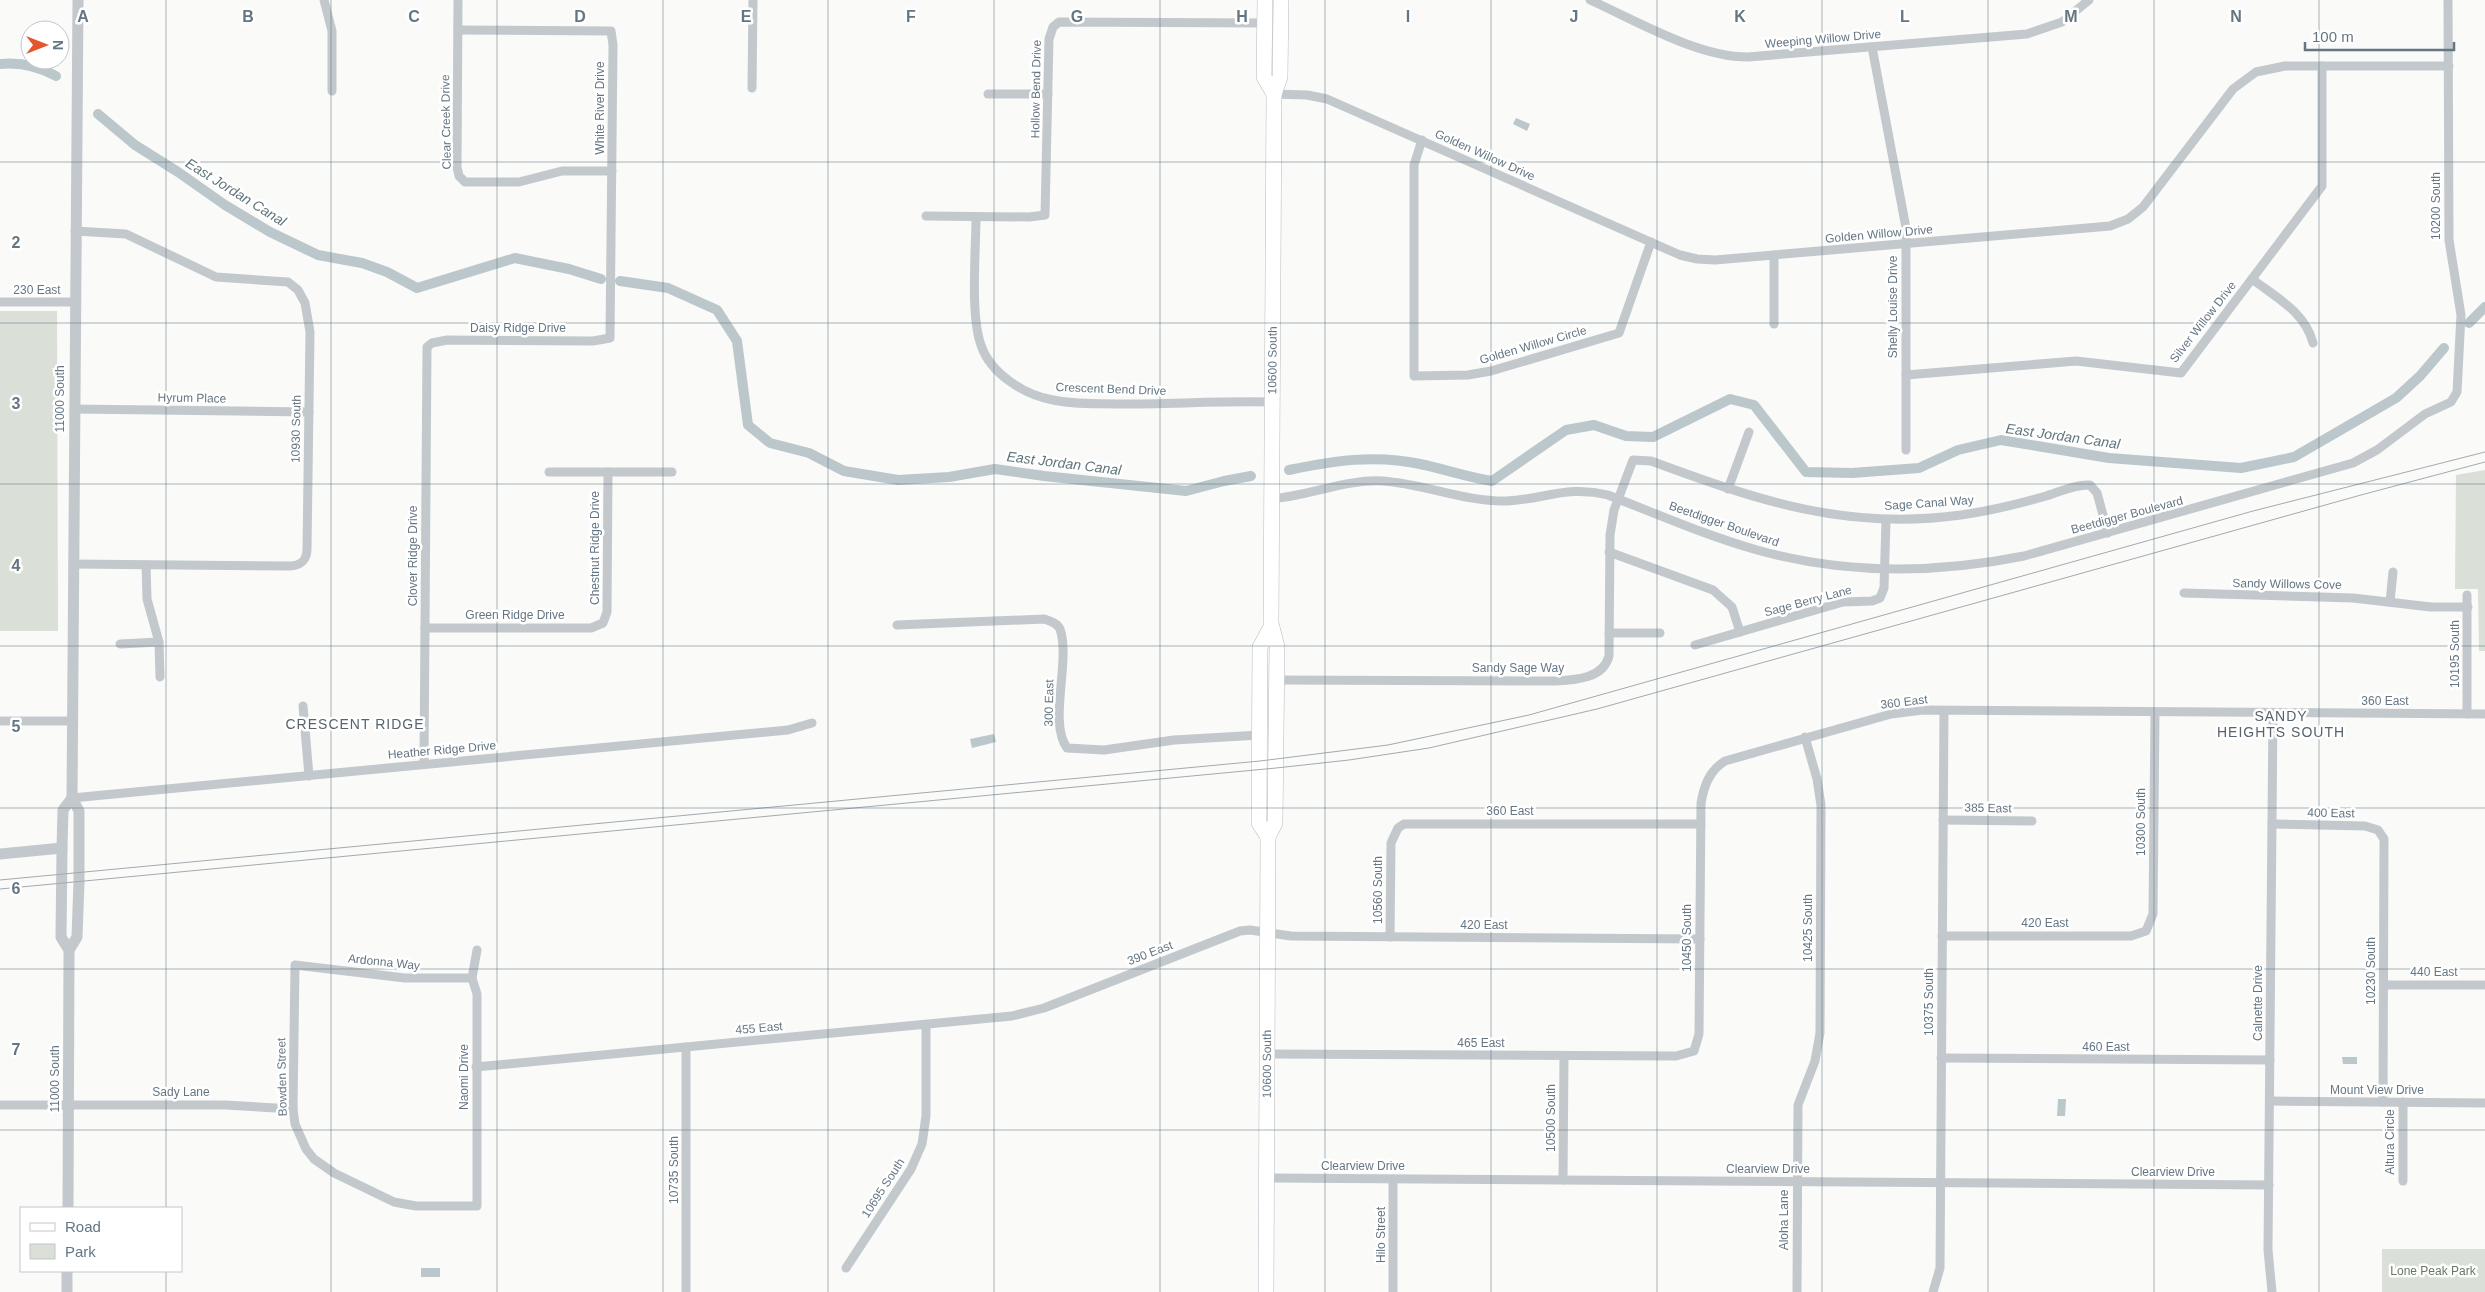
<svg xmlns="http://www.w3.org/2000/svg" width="2485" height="1292" font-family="Arial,sans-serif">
<rect width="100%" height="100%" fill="#fafaf8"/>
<!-- green -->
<g fill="#dadfd7">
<path d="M0 311H57L58 631H0Z"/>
<path d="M2485 470V651H2479L2478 589H2455L2456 475Z"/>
<rect x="2382" y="1249" width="103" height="43"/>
</g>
<!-- water -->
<g fill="#bbc7cb">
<path d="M1516 118 1530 124 1527 131 1513 124Z"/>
<path d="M994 734 996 742 972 748 970 739Z"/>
<path d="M2342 1057H2357V1064H2343Z"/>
<path d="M2058 1099H2066L2065 1116H2057Z"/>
<rect x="421" y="1268" width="19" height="9"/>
</g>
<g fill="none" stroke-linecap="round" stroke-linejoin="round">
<!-- canal -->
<g stroke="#bbc7cb" stroke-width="10">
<path d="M0 64C20 62 38 66 56 76"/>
<path d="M98 114 135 145 178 172 225 205 270 232 318 255 362 263 387 272 417 288 515 258 569 269 601 279"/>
<path d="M620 281 668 288 717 310 737 341 748 425 770 443 809 453 844 471 898 480 949 477 995 469 1044 476 1186 491 1224 481 1251 476"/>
<path d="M2469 323 2485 307"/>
<path d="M1289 470C1333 461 1375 454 1420 464 1444 469 1467 477 1492 481L1566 430 1594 425 1626 436 1653 437 1730 399 1754 405 1806 472 1852 473 1919 468 1958 450 2001 440 2109 458 2241 468 2294 457 2396 398 2420 376 2444 348"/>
</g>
<defs>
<g id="primary">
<path d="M1265 0 1264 77 1274 94"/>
<path d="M1268 837 1259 823 1260 647 1271 627"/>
<path id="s1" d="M1266 1292 1268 837 1275 823 1277 647 1271 623 1274 94 1280 77 1281 0"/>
</g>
</defs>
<!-- primary casing -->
<use href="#primary" stroke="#b5babe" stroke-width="16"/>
<!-- minor -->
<g stroke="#c3c8cc" stroke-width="9">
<path d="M324 0 332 31V91"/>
<path d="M458 0 457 167 459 176 465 182H519L562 171H612"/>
<path d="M1590 0C1637 21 1697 57 1748 57L2027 34 2062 22 2089 0"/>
<path d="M1872 47 1906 228V450"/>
<path d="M752 88 753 0"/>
<path d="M988 94H1048"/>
<path d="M1274 94 1307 95 1327 99 1680 255 1697 259 1715 260 2110 226 2128 219 2143 207 2233 89 2256 72 2285 66H2449"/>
<path d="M1422 140 1414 165V376L1468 375 1491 371 1619 333 1651 242"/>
<path d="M926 216 1029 217 1045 215 1049 39 1053 27 1059 22 1264 23"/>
<path d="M976 217C976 250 970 315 981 345 990 373 1024 395 1053 400 1075 405 1098 403 1121 404 1171 404 1221 401 1272 402"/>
<path d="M1774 255V324"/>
<path d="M2252 279C2277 298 2305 312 2313 343"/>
<path d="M0 302H75"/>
<path d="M1906 375 2076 361 2181 373 2322 186V66"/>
<path d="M74 409 309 412"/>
<path d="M549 472H672"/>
<path d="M1728 489 1749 432"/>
<path d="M1271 499C1310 496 1345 479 1383 481 1425 484 1465 502 1507 501 1545 499 1568 485 1608 495 1657 514 1707 536 1757 550 1846 575 1934 574 2024 556L2353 463 2377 450 2425 414 2451 402 2457 392 2461 315 2449 240 2448 0"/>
<path d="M1609 552 1713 590 1732 607 1740 632"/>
<path d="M73 564 290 566C301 566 307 559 307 549L310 332 305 303 298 290 288 282 216 277 126 234 75 231"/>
<path d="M146 565 147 599 159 642 160 677"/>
<path d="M2184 593 2353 598 2431 607H2468"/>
<path d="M2390 602 2393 572"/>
<path d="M897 625 1044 619C1050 621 1057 623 1060 629 1071 661 1048 722 1067 748L1104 750 1174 740 1260 735"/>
<path d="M425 628H591L603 623 607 612 608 472"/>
<path d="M1609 633H1660"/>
<path d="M120 644 159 642"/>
<path d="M1695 645 1843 602 1872 601 1880 598 1884 588 1886 520"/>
<path d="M1276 680 1555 681C1575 680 1603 679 1609 656L1610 535 1614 510 1633 460 1651 461C1757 500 1845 531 1961 515 1989 511 2018 504 2046 496 2059 492 2076 484 2090 485L2097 493 2108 533"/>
<path d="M303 706 309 776"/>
<path d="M2467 714V595"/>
<path d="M0 721H73"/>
<path d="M424 764 427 347 432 343 447 340 593 341 610 338 613 45 611 31 458 30"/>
<path d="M72 798 788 730 812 723"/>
<path d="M1943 820 2032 821"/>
<path d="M2272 824 2365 826 2378 830 2384 839 2383 1102"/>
<path d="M1942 936H2131L2146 931 2153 914 2155 712"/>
<path d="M1390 937 1391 843 1398 828 1404 824H1701"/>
<path d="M472 978H405L295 965 293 1109 295 1124 306 1149 314 1159 334 1173 394 1202 416 1206H477V994L472 978 477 950"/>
<path d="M2384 985H2485"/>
<path d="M1267 1054 1676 1056 1694 1051 1699 1034 1701 803C1704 786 1709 771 1725 761L1891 714 1923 710 2485 714"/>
<path d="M1941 1058 2270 1060"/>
<path d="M476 1067 1012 1016 1044 1008 1240 931 1250 930 1291 936 1700 939"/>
<path d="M2270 1101 2485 1103"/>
<path d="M0 1105H225L293 1109"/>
<path d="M1266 1178 2269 1185"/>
<path d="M1563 1180 1564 1056"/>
<path d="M2403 1181V1102"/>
<path d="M846 1268 911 1169 922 1144 926 1116V1025"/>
<path d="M686 1292V1047"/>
<path d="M1393 1292V1179"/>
<path d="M1797 1292 1798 1105 1815 1061 1820 1033 1821 805 1817 779 1805 737"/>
<path d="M1933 1292 1940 1268 1944 711"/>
<path d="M2272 1292 2268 1250 2273 713"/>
</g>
<!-- tertiary -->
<g stroke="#c3c8cc" stroke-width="11">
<path d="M0 854 62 848"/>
<path d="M69 950 77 937 79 882V811L72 798 78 0"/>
<path d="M68 1208 69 950 61 937 62 848 63 810 72 798"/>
<path d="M67 1292V1271"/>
</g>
<!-- primary -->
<use href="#primary" stroke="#fff" stroke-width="15"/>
<!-- tram -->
<g stroke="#a2aab0" stroke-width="1">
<path d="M0 880 1260 761 1388 745 1529 715 2253 511 2485 452"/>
<path d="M0 889 1276 768 1349 760 1429 748 1597 709 2361 495 2485 462"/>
</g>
</g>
<!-- grid -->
<path fill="none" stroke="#657683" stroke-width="1" stroke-opacity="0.55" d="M166 0V1208M331 0V1292M497 0V1292M663 0V1292M828 0V1292M994 0V1292M1160 0V1292M1325 0V1292M1491 0V1292M1657 0V1292M1822 0V1292M1988 0V1292M2154 0V1292M2319 0V1292M0 162H2485M0 323H2485M0 484H2485M0 646H2485M0 808H2485M0 969H2485M0 1130H2485M166 1271V1292"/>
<g text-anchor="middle" stroke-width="5" stroke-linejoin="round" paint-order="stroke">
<!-- street labels -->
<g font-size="12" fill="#657683" stroke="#fff">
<text transform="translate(1823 39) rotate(-5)" y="4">Weeping Willow Drive</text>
<text transform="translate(1036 89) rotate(-89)" y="4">Hollow Bend Drive</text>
<text transform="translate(600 108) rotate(-90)" y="4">White River Drive</text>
<text transform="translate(446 122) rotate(-91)" y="4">Clear Creek Drive</text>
<text transform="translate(1485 155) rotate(24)" y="4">Golden Willow Drive</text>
<text transform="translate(2436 206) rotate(-90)" y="4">10200 South</text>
<text transform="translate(1879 234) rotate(-5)" y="4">Golden Willow Drive</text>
<text x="37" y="294">230 East</text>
<text transform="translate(1893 307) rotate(-90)" y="4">Shelly Louise Drive</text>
<text transform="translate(2203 322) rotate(-52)" y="4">Silver Willow Drive</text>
<text x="518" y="332">Daisy Ridge Drive</text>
<text transform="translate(1533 345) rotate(-16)" y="4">Golden Willow Circle</text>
<text dy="4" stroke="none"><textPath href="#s1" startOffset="934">10600 South</textPath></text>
<text transform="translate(1111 389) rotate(2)" y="4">Crescent Bend Drive</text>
<text transform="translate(192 398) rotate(1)" y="4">Hyrum Place</text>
<text transform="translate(60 399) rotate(-90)" y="4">11000 South</text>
<text transform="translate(296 429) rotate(-89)" y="4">10930 South</text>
<text transform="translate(1929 503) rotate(-4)" y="4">Sage Canal Way</text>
<text transform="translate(2127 515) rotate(-15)" y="4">Beetdigger Boulevard</text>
<text transform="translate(1724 524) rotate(19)" y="4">Beetdigger Boulevard</text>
<text transform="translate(595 548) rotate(-90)" y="4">Chestnut Ridge Drive</text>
<text transform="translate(413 556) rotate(-90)" y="4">Clover Ridge Drive</text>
<text transform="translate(2287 584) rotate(1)" y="4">Sandy Willows Cove</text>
<text transform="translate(1808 601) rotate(-15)" y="4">Sage Berry Lane</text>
<text x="515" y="619">Green Ridge Drive</text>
<text transform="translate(2455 654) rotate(-90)" y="4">10195 South</text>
<text x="1518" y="672">Sandy Sage Way</text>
<text x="2385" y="705">360 East</text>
<text transform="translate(1904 702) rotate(-7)" y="4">360 East</text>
<text transform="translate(1049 703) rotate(-89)" y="4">300 East</text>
<text transform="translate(442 750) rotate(-5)" y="4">Heather Ridge Drive</text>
<text transform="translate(1988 808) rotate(1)" y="4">385 East</text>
<text x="1510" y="815">360 East</text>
<text transform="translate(2331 813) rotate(1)" y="4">400 East</text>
<text transform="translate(2141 822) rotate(-90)" y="4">10300 South</text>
<text transform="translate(1378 890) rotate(-90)" y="4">10560 South</text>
<text x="2045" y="927">420 East</text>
<text x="1484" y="929">420 East</text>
<text transform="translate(1808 928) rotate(-90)" y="4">10425 South</text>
<text transform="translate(1687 938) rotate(-90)" y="4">10450 South</text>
<text transform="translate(1150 953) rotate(-21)" y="4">390 East</text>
<text transform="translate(384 962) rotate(6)" y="4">Ardonna Way</text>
<text transform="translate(2371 971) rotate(-90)" y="4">10230 South</text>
<text x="2434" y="976">440 East</text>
<text transform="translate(1929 1002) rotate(-90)" y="4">10375 South</text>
<text transform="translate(2258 1003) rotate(-90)" y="4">Calnette Drive</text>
<text transform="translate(759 1028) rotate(-5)" y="4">455 East</text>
<text x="1481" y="1047">465 East</text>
<text x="2106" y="1051">460 East</text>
<text dy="4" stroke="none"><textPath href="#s1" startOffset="228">10600 South</textPath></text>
<text transform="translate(282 1077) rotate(-91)" y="4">Bowden Street</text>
<text transform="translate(464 1077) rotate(-90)" y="4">Naomi Drive</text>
<text transform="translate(55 1079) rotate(-90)" y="4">11000 South</text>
<text x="2377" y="1094">Mount View Drive</text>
<text x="181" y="1096">Sady Lane</text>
<text transform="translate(1551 1118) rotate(-90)" y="4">10500 South</text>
<text transform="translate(2390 1142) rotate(-90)" y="4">Altura Circle</text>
<text x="1363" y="1170">Clearview Drive</text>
<text x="1768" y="1173">Clearview Drive</text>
<text transform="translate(674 1170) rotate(-90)" y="4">10735 South</text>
<text x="2173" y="1176">Clearview Drive</text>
<text transform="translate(883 1188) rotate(-57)" y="4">10695 South</text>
<text transform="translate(1784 1220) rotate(-90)" y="4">Aloha Lane</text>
<text transform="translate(1381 1235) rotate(-90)" y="4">Hilo Street</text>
</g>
<!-- park labels -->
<g font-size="12" fill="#687a64" stroke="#fff">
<text x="2433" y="1275">Lone Peak Park</text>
</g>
<!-- water labels -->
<g font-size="14" font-style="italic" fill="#60757c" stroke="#fff">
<text transform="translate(236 192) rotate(32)" y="5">East Jordan Canal</text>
<text transform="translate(2063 436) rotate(8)" y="5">East Jordan Canal</text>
<text transform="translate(1064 463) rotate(7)" y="5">East Jordan Canal</text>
</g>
<!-- neighbourhood labels -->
<g font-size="14" letter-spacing="1" fill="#57646e" stroke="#fff">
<text x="2281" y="721">SANDY<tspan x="2281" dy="16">HEIGHTS SOUTH</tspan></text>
<text x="355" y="729">CRESCENT RIDGE</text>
</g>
</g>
<g font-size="16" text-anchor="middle" font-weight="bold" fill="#657683" stroke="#fff" stroke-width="5" stroke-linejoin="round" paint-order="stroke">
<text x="83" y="22">A</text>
<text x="248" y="22">B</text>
<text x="414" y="22">C</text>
<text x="580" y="22">D</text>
<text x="746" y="22">E</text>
<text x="911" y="22">F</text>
<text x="1077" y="22">G</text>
<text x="1242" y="22">H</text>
<text x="1408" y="22">I</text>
<text x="1574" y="22">J</text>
<text x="1740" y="22">K</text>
<text x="1905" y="22">L</text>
<text x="2071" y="22">M</text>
<text x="2236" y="22">N</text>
<text x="16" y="248">2</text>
<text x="16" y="409">3</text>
<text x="16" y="571">4</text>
<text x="16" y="732">5</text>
<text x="16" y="894">6</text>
<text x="16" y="1055">7</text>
</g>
<!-- legend -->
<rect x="20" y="1207" width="162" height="65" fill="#ffffff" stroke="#c1c8cd"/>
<rect x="30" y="1223" width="25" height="8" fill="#ffffff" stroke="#c1c8cd"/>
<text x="65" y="1232" font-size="15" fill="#657683">Road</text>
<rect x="30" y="1244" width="25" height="15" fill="#dadfd7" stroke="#c1c8cd"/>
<text x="65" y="1257" font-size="15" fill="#657683">Park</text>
<!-- north arrow -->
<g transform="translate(45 45) rotate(90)"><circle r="24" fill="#ffffff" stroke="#c1c8cd"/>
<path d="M0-4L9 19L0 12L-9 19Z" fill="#e4572e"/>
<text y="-8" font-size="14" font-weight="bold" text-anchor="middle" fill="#657683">N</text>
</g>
<!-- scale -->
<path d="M2305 42v8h149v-8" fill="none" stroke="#657683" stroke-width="2.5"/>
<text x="2312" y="42" font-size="15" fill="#657683" stroke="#ffffff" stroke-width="4" paint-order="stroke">100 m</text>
</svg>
